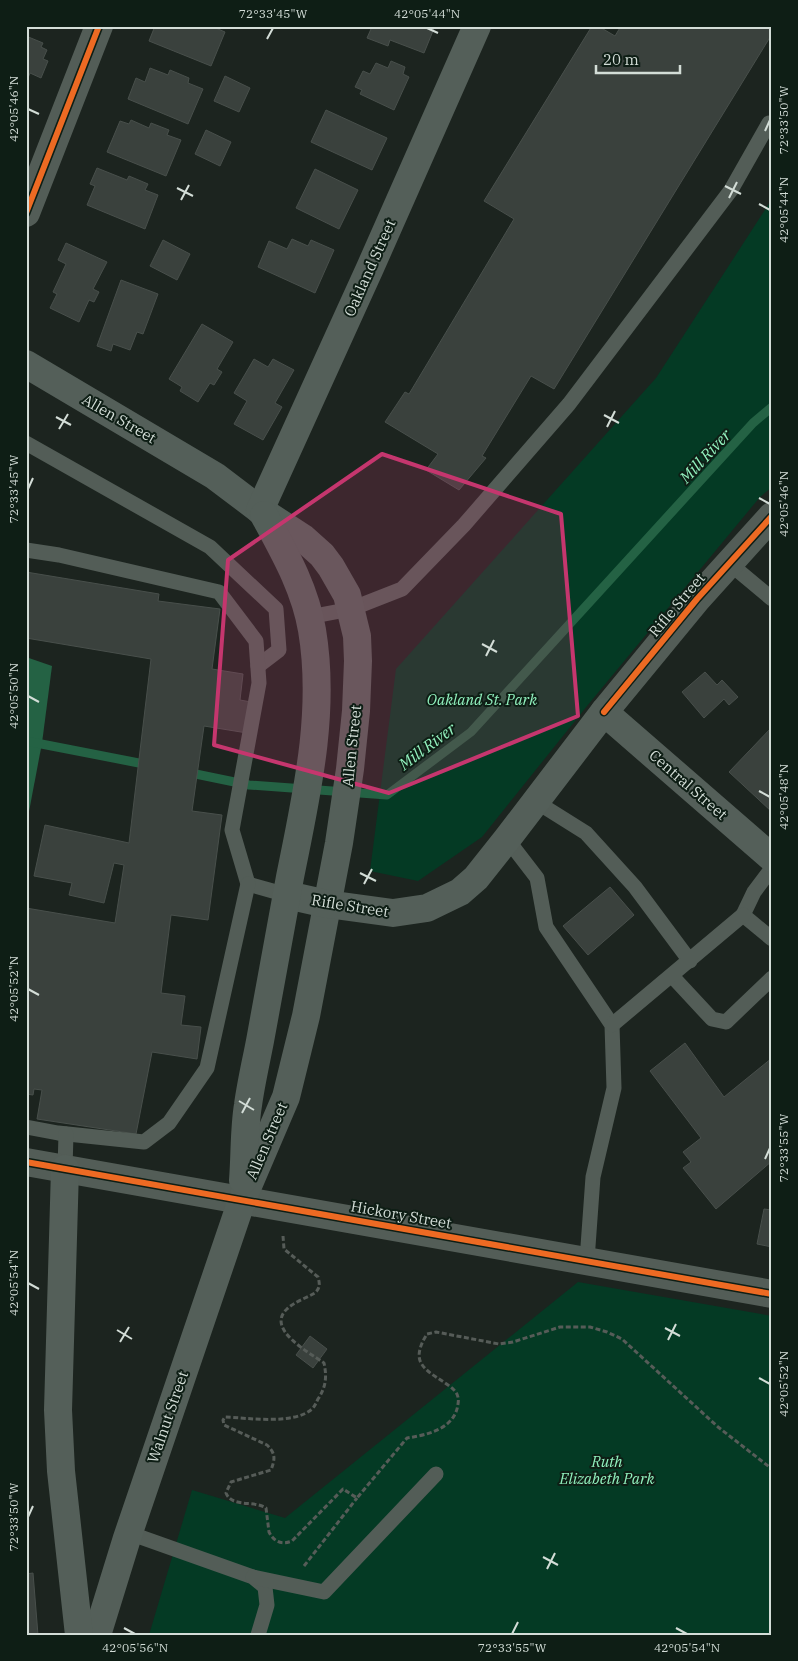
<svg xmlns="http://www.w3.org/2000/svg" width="798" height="1661" font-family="'IBM Plex Serif',serif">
<rect width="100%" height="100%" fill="#1c241f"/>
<!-- green -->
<g fill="#043a24">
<path d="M772 199V487L760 497 587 706 482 837 418 881 370 871 396 669 656 378Z"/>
<path d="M578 1282 772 1316V1635H149L192 1490 285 1518Z"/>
</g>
<!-- water -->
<path fill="#246244" d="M26 657 52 666 42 743 27 822Z"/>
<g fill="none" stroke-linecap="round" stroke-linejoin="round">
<!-- stream -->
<g stroke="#246244" stroke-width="9">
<path d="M26 741 149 765"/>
<path d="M186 772 249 785 387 795 471 732 753 423 772 407"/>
</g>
</g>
<!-- building -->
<g fill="#3a413d" stroke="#484f4b">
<path d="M155 26H211L225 32 211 66 149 41Z"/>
<path d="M364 26H435L424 53 390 40 388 46 367 38 371 29Z"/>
<path d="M592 26H598L615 36 621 26H772V34L554 389 531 376 482 456 486 458 459 490 426 470 438 454 385 422 405 392 409 394 514 219 484 201Z"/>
<path d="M26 36 43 43 41 47 47 50 43 59 48 61 41 78 30 73 28 78 26 77Z"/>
<path d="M391 61 405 67 403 74 409 77 394 110 360 94 362 90 355 87 363 71 370 74 376 63 388 68Z"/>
<path d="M150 68 168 75 170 70 189 78 188 83 203 89 188 124 128 99 136 78 145 82Z"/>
<path d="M225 76 250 88 239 112 214 101Z"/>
<path d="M326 110 387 138 372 170 311 142Z"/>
<path d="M131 120 149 128 151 123 169 130 167 135 181 140 166 176 107 152 120 121 129 124Z"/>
<path d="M206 130 231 142 220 166 195 154Z"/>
<path d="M97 168 127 180 129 176 148 184 145 190 158 195 145 229 87 205 95 186 90 184Z"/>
<path d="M315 169 358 190 339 229 296 208Z"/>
<path d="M292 239 308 246 311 240 334 250 315 293 258 267 269 241 287 249Z"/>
<path d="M163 240 190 254 177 280 150 266Z"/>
<path d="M66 243 107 262 93 289 99 292 94 302 89 300 79 322 50 308 57 294 53 292 66 264 58 260Z"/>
<path d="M121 280 158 294 143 334 137 332 130 350 113 344 111 351 97 346Z"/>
<path d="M202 324 233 342 217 369 222 372 214 385 210 383 198 402 180 391 182 387 169 379Z"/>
<path d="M254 359 268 367 273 359 294 370 275 403 282 407 263 440 234 424 247 401 234 393Z"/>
<path d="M26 572 159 594 158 601 220 609 212 669 243 674 240 700 251 702 247 733 204 726 192 811 222 815 208 920 171 915 161 993 185 996 181 1025 201 1027 197 1059 152 1052 136 1134 37 1119 42 1090 34 1089 33 1095 26 1094V908L115 923 124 865 114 863 104 903 69 895 72 883 34 876 45 825 129 843 151 659 26 638Z"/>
<path d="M705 672 717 685 722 680 738 697 729 705 724 699 704 718 682 692Z"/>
<path d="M772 727V812L729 772Z"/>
<path d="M610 887 634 915 588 955 563 926Z"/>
<path d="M685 1043 724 1097 772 1058V1161L716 1209 683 1168 691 1162 683 1152 701 1138 650 1071Z"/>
<path d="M764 1209 772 1210V1247L757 1244Z"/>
<path d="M310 1336 327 1349 313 1368 296 1355Z"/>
<path d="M33 1573 38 1635H26V1574Z"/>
</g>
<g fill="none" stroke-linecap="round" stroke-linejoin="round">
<!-- path -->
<g stroke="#565c58" stroke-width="3" stroke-dasharray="5 2.5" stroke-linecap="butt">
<path d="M283 1236 284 1249 318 1277C320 1284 320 1288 315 1293 306 1298 294 1302 287 1309 265 1329 310 1353 324 1363 327 1377 326 1387 318 1399 316 1403 315 1406 312 1409 294 1425 248 1418 225 1417L223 1420 224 1425 267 1445C276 1454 275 1459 271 1470L231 1482 226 1493C232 1508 254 1500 266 1508L269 1532C274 1542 282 1545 292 1541L343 1489 357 1498 407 1438C427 1435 455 1429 458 1404 459 1399 458 1394 454 1390 444 1380 428 1375 421 1363 416 1354 422 1342 427 1334L436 1332 499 1344 513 1342 560 1327H590L607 1332 622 1339 718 1427 772 1469"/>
<path d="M304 1566 357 1498"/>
</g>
<!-- service -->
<g stroke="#535d57" stroke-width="15">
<path d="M26 443 210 547 276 609 279 650 258 666"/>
<path d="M26 550 59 555 219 592 256 641 259 683 232 830 248 884 287 895"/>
<path d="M729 563 772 599"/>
<path d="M309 617 351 609 402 589 464 525 569 404 731 190 769 123"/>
<path d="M535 801 586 833 635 887 690 961"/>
<path d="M507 839 537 878 546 927 612 1025 614 1088 593 1177 587 1260"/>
<path d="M772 868 754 892 743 915 772 939"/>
<path d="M672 976 712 1019 726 1022 772 978"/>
<path d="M612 1025 743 915"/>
<path d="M26 1127 58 1133 144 1142 169 1123 207 1068 248 884"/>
<path d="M65 1169 66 1134"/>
<path d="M129 1533 253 1577 265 1587 267 1605 258 1635"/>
<path d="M253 1577 324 1592 436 1474"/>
</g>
<!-- minor -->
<g stroke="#535d57" stroke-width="28">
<path d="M26 213 99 26"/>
<path d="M604 712 697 599 772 516"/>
</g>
<!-- tertiary -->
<path stroke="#535d57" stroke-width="28" d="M26 1162 772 1294"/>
<!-- secondary -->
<g stroke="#545f59" stroke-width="28">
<path d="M26 364 215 476 260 510 303 538 322 555 331 567 347 595 357 636 358 661 356 711 350 769 339 843 306 1016 286 1097 242 1200 127 1538 97 1635"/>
<path d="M260 510 370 268 477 26"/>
<path d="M287 895 327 904 393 913 427 908 460 892 476 878 507 839 604 712 772 858"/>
<path d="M65 1169 58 1410 61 1471 79 1635"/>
<path d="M243 1180C245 1155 244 1129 248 1105 251 1083 256 1062 260 1041 270 987 280 932 290 877 306 797 326 713 312 630 305 588 284 552 264 515"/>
</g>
<defs>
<g id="cycleway">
<path d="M26 213 99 26"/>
<path d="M604 712 697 599 772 516"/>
<path d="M26 1162 772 1294"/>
</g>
</defs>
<!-- cycleway casing -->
<use href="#cycleway" stroke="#0e1e15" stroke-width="9"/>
<!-- cycleway -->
<use href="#cycleway" stroke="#ed6a23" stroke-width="6"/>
</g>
<!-- marked area -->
<path fill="#c5366e" fill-opacity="0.2" stroke="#c5366e" stroke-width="4" stroke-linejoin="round" d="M382 454 561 514 578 716 389 793 214 745 228 560Z"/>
<!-- ticks -->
<path fill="none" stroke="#d3ddd7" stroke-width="2" d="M427 28 438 33M267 39 273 28M28 109 39 114M765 131 770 120M725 186 741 194M177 188 193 196M729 198 737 182M181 200 189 185M759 204 770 210M604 415 619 423M56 417 71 425M607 427 615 411M59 429 68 414M28 489 33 478M759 498 770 504M482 644 497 652M486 656 494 640M28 696 39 702M759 791 770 797M360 873 376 881M364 884 372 869M28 989 39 995M239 1101 254 1110M242 1113 250 1098M765 1159 770 1148M28 1283 39 1289M665 1328 680 1336M117 1330 132 1339M668 1340 676 1324M120 1342 129 1327M759 1378 770 1384M28 1517 33 1506M543 1557 558 1565M547 1569 555 1553M124 1628 135 1634M676 1628 687 1634M512 1634 518 1622"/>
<g text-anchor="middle" stroke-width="4" stroke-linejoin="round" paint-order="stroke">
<!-- street labels -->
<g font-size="15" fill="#d3ddd7" stroke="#0e1e15">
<text transform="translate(370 268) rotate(-66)" y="5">Oakland Street</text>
<text transform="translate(119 419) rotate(30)" y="5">Allen Street</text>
<text transform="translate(677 605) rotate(-50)" y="5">Rifle Street</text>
<text transform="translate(352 746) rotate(-84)" y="5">Allen Street</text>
<text transform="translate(688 785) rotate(41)" y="5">Central Street</text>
<text transform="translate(350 906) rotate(9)" y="5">Rifle Street</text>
<text transform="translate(267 1141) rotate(-67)" y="5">Allen Street</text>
<text transform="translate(401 1215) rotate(10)" y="5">Hickory Street</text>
<text transform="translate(168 1417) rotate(-71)" y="5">Walnut Street</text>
</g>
<!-- park labels -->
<g font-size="15" font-style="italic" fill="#92f2bf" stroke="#0e1e15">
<text x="482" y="705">Oakland St. Park</text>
<text x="607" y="1467">Ruth<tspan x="607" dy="17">Elizabeth Park</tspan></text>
</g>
<!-- water labels -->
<g font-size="16" font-style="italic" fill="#93f2bf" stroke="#0e1e15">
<text transform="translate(705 456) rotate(-47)" y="6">Mill River</text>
<text transform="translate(427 746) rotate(-37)" y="6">Mill River</text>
</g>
</g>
<!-- border -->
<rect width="798" height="1661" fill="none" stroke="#0e1e15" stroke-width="55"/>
<!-- scale -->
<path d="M596 65v8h84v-8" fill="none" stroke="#d3ddd7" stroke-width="2.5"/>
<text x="603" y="65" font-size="15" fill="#d3ddd7" stroke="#0e1e15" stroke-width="4" paint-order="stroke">20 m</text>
<rect x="28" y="28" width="742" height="1606" fill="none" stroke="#d3ddd7" stroke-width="2"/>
<g font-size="12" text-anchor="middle" fill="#d3ddd7">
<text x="273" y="18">72°33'45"W</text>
<text x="427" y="18">42°05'44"N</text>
<text transform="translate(14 109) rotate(-90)" y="4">42°05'46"N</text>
<text transform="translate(784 120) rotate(-90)" y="4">72°33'50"W</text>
<text transform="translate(784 210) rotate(-90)" y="4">42°05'44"N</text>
<text transform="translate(14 489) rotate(-90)" y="4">72°33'45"W</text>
<text transform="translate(784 504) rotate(-90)" y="4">42°05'46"N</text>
<text transform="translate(14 696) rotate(-90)" y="4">42°05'50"N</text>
<text transform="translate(784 797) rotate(-90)" y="4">42°05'48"N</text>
<text transform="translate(14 989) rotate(-90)" y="4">42°05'52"N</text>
<text transform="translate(784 1148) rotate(-90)" y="4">72°33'55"W</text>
<text transform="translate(14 1283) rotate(-90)" y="4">42°05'54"N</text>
<text transform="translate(784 1384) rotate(-90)" y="4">42°05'52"N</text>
<text transform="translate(14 1517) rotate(-90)" y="4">72°33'50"W</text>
<text x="135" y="1652">42°05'56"N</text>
<text x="512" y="1652">72°33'55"W</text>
<text x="687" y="1652">42°05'54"N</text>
</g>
</svg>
